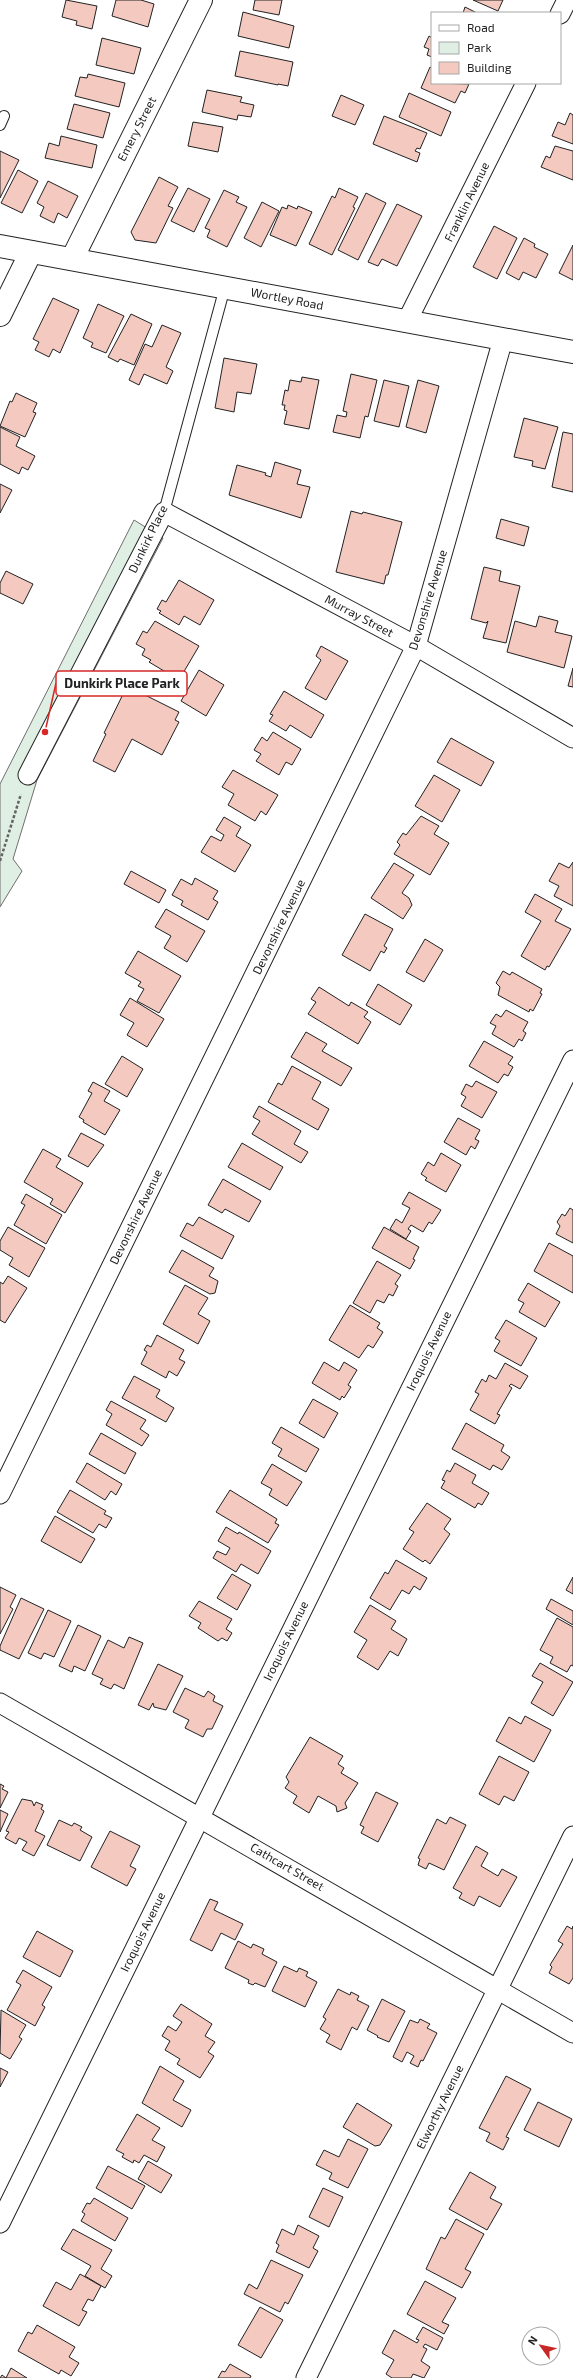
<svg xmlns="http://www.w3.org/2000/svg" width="573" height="2378" font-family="'Exo 2',sans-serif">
<rect width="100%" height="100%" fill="#fff"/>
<!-- green -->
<path fill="#e0efe3" stroke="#6f6f6f" d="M134 520 163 538 37 780 13 859 22 871 0 907V784Z"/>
<!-- building -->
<g fill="#f3c9c0" stroke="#222">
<path d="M66 0 97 6 92 29 76 25 77 21 62 17Z"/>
<path d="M116 0H141L154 4 148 27 112 16Z"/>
<path d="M255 0H282L279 15 253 10Z"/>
<path d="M473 0H503L498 11Z"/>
<path d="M465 7 477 13H463Z"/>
<path d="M243 12 294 26 289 48 238 36Z"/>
<path d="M429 36 432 38V57L427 55 429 49 424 47Z"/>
<path d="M102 38 141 48 134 74 96 65Z"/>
<path d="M240 51 293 62 288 86 278 84V85L235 76Z"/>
<path d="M430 67 432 68V83L469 84 465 93 461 91 455 103 421 88Z"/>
<path d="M88 74 125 83 119 107 75 96 80 77 87 78Z"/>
<path d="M207 90 242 97 240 102 254 105 251 117 238 115 237 120 202 112Z"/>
<path d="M409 93 451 112 441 136 399 117Z"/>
<path d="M341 95 364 105 355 125 332 116Z"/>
<path d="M74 104 110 113 103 138 67 129Z"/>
<path d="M570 113 573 115V144L552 136 558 122 565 125Z"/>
<path d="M384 116 427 133 420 149 417 148 415 151 420 153 417 162 373 144Z"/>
<path d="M193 122 223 127 218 152 188 146Z"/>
<path d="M61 136 97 145 92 168 45 158 49 143 59 146Z"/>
<path d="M555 146 573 151V180L541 167 546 156 550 158Z"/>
<path d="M0 151 19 160 0 198Z"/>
<path d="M18 170 38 181 22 213 1 203Z"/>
<path d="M159 177 178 187 168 206 173 208 156 243 135 240 131 232Z"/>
<path d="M48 181 78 196 67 218 58 213 54 223 40 216 44 207 37 203Z"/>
<path d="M188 188 210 199 194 232 171 221Z"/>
<path d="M339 188 358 197 353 207 355 208 332 255 309 244 332 196 335 198Z"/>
<path d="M224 190 239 197 236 202 247 207 227 247 207 237 210 230 205 228Z"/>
<path d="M366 193 386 203 358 260 338 250Z"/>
<path d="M262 202 279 211 261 247 244 238Z"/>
<path d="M397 204 422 216 397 266 382 259 378 266 368 262Z"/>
<path d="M288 205 297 209 298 206 312 212 296 246 270 235 282 207 287 209Z"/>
<path d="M494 226 517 238 497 279 473 267Z"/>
<path d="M524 238 535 244 534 247 548 254 536 278 523 272 519 280 506 273Z"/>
<path d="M573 245V280L559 273Z"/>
<path d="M53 298 79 310 60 353 53 349 49 357 35 350 39 342 33 339Z"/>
<path d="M98 304 124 316 106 353 91 347 93 343 83 338Z"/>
<path d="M131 314 152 324 134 365 120 359 118 362 108 357Z"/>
<path d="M162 325 181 333 166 367 173 371 167 384 144 374 139 385 129 380 145 344 152 347Z"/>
<path d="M224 358 257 364 251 394 237 392 234 412 215 408Z"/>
<path d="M351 374 377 380 368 417 365 416 360 438 333 432 337 415 346 417 347 412 343 411Z"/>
<path d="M302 377 319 380 309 429 284 424 287 411 284 410 285 405H282L285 390 288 391 290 380 301 382Z"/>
<path d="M384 380 409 386 399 427 374 421Z"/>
<path d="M418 380 439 386 426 433 406 427Z"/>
<path d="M16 393 37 403 33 412 36 413 25 437 0 426 10 401 12 402Z"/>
<path d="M524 418 558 427 545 469 532 466 533 461 514 457Z"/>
<path d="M0 427 20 437 16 446 35 456 28 470 22 467 19 474 0 464Z"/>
<path d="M563 432 573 434V492L552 487Z"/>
<path d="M275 462 301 470 297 484 310 487 301 518 229 495 237 465 266 473 265 475 271 477Z"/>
<path d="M0 484 12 490 0 513Z"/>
<path d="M351 511 362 514 363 512 402 522 388 575H386L384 584 336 572Z"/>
<path d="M501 519 529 527 524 546 496 538Z"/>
<path d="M484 567 501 571 499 581 520 586 506 643 483 638 488 621 486 623 471 619Z"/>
<path d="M6 571 33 584 23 604 0 593V583Z"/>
<path d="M179 580 214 600 200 625 184 616 179 625 159 613 161 611 157 609 162 600 166 602Z"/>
<path d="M539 616 558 621 555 632 572 636 564 668 507 652 515 621 536 627Z"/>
<path d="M155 621 199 646 179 680 149 662 151 660 142 655 145 649 136 644 143 631 147 633Z"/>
<path d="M321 646 348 661 326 700 305 688 321 660 316 656Z"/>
<path d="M573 668V687L568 686Z"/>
<path d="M199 670 224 685 206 716 181 701Z"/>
<path d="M127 686 179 712 175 720 179 722 162 755 132 739 115 772 93 761 106 734 104 733Z"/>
<path d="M284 691 324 715 311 738 290 725 286 731 269 721 273 715 270 714Z"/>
<path d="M273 732 301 749 292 765 286 762 279 775 256 761 261 754 254 750 262 737 267 741Z"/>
<path d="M451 738 494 762 481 786 437 762Z"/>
<path d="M233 770 278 795 266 815 261 811 255 821 228 805 234 794 222 787Z"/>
<path d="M434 775 460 790 442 822 415 806Z"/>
<path d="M421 816 439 826 434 834 449 843 430 875 394 854 400 845 397 842 403 833 406 835Z"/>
<path d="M224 817 241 827 236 836 251 845 235 872 201 852 211 836 221 841 224 835 216 830Z"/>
<path d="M573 862V906L554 896 559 886 549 881 559 863 569 868Z"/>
<path d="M394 863 414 875 402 893 409 898 412 905 403 919 371 898Z"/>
<path d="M131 871 166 890 159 903 124 884Z"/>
<path d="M195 878 218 891 213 899 218 902 208 920 181 905 183 901 172 895 181 879 192 885Z"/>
<path d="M535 894 562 909 555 921 571 929 549 967 547 966 545 970 521 956 541 921 525 912Z"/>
<path d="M166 909 205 931 187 962 164 948 171 936 155 927Z"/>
<path d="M365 914 393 929 384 946 387 948 384 953 381 951 370 971 342 955Z"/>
<path d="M425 939 443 950 424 982 406 972Z"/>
<path d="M138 951 181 976 159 1013 137 1001 144 989 138 986 141 982 125 973Z"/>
<path d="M503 971 510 975 512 972 542 989 540 993 542 994 533 1011 530 1009 529 1012 498 995 500 987 496 983Z"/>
<path d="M378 984 412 1005 400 1025 366 1005Z"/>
<path d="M319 987 349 1006 351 1002 368 1012 364 1017 371 1022 358 1044 308 1014 316 1002 311 999Z"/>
<path d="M130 998 164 1019 147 1047 127 1035 134 1023 120 1015Z"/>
<path d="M506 1010 528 1022 523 1031 526 1033 522 1041 519 1039 514 1047 492 1034 496 1026 490 1023 496 1014 501 1017Z"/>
<path d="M306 1032 327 1044 322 1051 352 1068 341 1086 291 1057Z"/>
<path d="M484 1041 513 1057 508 1064 513 1067 508 1076 504 1074 498 1083 469 1066Z"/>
<path d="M122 1056 143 1069 127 1097 105 1084Z"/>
<path d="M292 1066 321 1082 312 1099 329 1109 318 1130 268 1102 278 1083 282 1085Z"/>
<path d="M476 1081 497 1092 482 1118 461 1106 466 1097 461 1094 466 1084 472 1087Z"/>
<path d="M93 1082 110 1091 104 1101 120 1110 105 1135 83 1122 84 1120 79 1117 92 1093 88 1091Z"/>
<path d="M259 1106 301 1131 294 1144 308 1152 301 1163 252 1134 260 1121 253 1117Z"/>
<path d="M458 1118 480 1130 475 1139 479 1141 475 1149 471 1146 466 1155 444 1142Z"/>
<path d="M81 1133 104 1145 88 1167 68 1156Z"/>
<path d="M242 1143 283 1167 270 1190 228 1167Z"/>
<path d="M43 1149 61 1159 56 1167 83 1183 65 1213 50 1204 53 1199 24 1182Z"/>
<path d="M441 1153 461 1165 446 1192 425 1180 427 1178 421 1174 428 1162 434 1166Z"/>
<path d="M223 1179 261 1201 249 1222 225 1209 222 1213 208 1205Z"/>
<path d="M409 1192 441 1210 432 1224 429 1222 423 1232 411 1225 408 1229 411 1231 406 1239 390 1229 396 1219 402 1223 410 1208 402 1204Z"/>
<path d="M26 1194 62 1215 46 1244 14 1225 25 1205 21 1203Z"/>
<path d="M570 1208 573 1210V1243L556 1234 560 1226 557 1222 562 1214 565 1216Z"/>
<path d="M199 1217 234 1236 222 1259 180 1236 187 1223 193 1226Z"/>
<path d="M8 1227 45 1248 29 1277 9 1265 13 1258 0 1250V1241Z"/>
<path d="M384 1227 419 1247 413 1259 415 1260 410 1269 372 1248Z"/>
<path d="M549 1243 573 1256V1293L534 1271Z"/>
<path d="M182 1250 214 1268 209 1276 218 1281 215 1293 210 1294 169 1272Z"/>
<path d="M377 1261 401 1275 395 1284 398 1286 393 1296 389 1294 384 1303 377 1300 370 1313 353 1303Z"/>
<path d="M8 1276 27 1288 5 1323 0 1320V1282L3 1284Z"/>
<path d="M528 1283 560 1302 545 1327 519 1312 524 1303 518 1300Z"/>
<path d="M185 1285 208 1298 198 1314 210 1321 198 1344 163 1324Z"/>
<path d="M350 1305 380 1323 377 1328 383 1332 373 1348 368 1345 359 1358 329 1340Z"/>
<path d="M506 1320 537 1338 521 1366 494 1351 500 1341 495 1338Z"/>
<path d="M157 1335 184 1350 179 1359 185 1362 177 1376 169 1371 166 1378 141 1364 147 1352 144 1350 147 1345 151 1347Z"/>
<path d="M324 1362 339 1371 344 1362 357 1370 348 1385 351 1387 344 1398 342 1396 340 1400 312 1383Z"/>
<path d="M505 1363 528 1376 520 1389 511 1384 509 1386 512 1388 497 1414 500 1415 495 1424 470 1410 479 1394 475 1392 482 1379 486 1382 489 1375 496 1379Z"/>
<path d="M134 1376 160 1390 156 1397 174 1408 166 1422 122 1398Z"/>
<path d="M313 1399 338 1413 324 1438 299 1423Z"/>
<path d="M111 1401 146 1420 140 1429 149 1435 142 1446 106 1425 112 1414 106 1410Z"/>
<path d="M466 1423 504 1445 501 1451 510 1457 502 1470 493 1465 490 1470 452 1449Z"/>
<path d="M281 1427 319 1449 306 1472 278 1456 282 1449 272 1443Z"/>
<path d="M101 1433 136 1453 125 1474 89 1454Z"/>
<path d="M87 1463 122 1484 116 1495 111 1491 105 1500 76 1482Z"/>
<path d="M455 1463 476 1475 472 1483 489 1493 482 1505 478 1503 475 1508 441 1488 445 1481 442 1480 447 1470 450 1472Z"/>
<path d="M272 1464 302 1482 287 1506 269 1495 272 1489 261 1483Z"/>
<path d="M70 1490 106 1511 104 1514 112 1518 106 1528 99 1524 93 1533 57 1512Z"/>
<path d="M230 1490 277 1519 275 1523 279 1525 268 1543 216 1512Z"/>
<path d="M427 1503 451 1519 444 1529 450 1534 430 1564 425 1560 423 1562 403 1549 414 1532 409 1529Z"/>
<path d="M55 1516 95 1539 81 1563 41 1541Z"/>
<path d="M226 1527 238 1534 239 1532 271 1551 258 1574 241 1564 236 1572 213 1558 217 1551 226 1555 230 1548 218 1541Z"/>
<path d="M396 1560 427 1578 420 1590 414 1586 409 1594 402 1590 390 1610 370 1598 385 1572 388 1574Z"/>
<path d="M232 1574 251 1585 237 1610 217 1598Z"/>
<path d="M573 1577V1594L566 1590Z"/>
<path d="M0 1587 16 1595 10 1607 13 1609 0 1634Z"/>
<path d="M21 1598 44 1609 19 1659 0 1650V1646Z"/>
<path d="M551 1599 573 1611V1625L546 1609Z"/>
<path d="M199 1601 232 1619 226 1629 232 1633 227 1641 222 1638 218 1641 198 1628 201 1623 189 1616Z"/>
<path d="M370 1605 396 1621 391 1629 407 1639 398 1656 390 1651 378 1670 357 1657 367 1640 354 1632Z"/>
<path d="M48 1610 71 1621 54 1657 44 1653 41 1659 28 1653Z"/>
<path d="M557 1618 573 1627V1666L571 1665 567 1672 550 1663 553 1657 540 1650Z"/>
<path d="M78 1625 101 1636 85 1671 74 1666 72 1672 59 1666Z"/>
<path d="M129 1637 143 1643 124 1689 114 1684 111 1689 100 1684 103 1679 92 1674 108 1640 124 1648Z"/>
<path d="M540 1663 573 1682 553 1716 531 1703 543 1682 532 1676Z"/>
<path d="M158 1664 183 1676 166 1710 154 1707 153 1703 149 1710 138 1705Z"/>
<path d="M185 1688 204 1697 208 1691 215 1696 213 1701 223 1706 212 1729H207L203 1737 185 1728 189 1720 173 1712Z"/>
<path d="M525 1716 551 1730 534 1762 496 1741 509 1717 521 1724Z"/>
<path d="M310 1737 343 1756 338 1764 344 1768 341 1773 358 1783 345 1803 347 1808 337 1812 336 1806 318 1796 309 1813 293 1803 297 1796 285 1788 289 1782 286 1777Z"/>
<path d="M499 1756 529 1772 514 1801 504 1796 499 1805 479 1794Z"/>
<path d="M0 1784 4 1786 2 1789 8 1792 0 1808Z"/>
<path d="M376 1792 398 1803 378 1842 361 1833 364 1827 360 1825Z"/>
<path d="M22 1799 32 1801 34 1806 36 1802 43 1805 41 1809 44 1811 35 1831 45 1836 34 1856 22 1850 27 1842 19 1838 16 1844 5 1838 9 1832 6 1831Z"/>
<path d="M0 1810 8 1814 0 1832Z"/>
<path d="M450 1817 466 1825 444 1870 429 1863 426 1869 418 1865 420 1859 418 1858 437 1819 446 1824Z"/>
<path d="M59 1820 72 1826 74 1823 82 1827 80 1830 92 1837 80 1861 47 1845Z"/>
<path d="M110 1831 140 1846 130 1866 136 1869 127 1886 91 1867Z"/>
<path d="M476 1846 488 1853 481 1866 498 1876 502 1869 517 1877 500 1907 479 1896 474 1906 459 1898 462 1893 453 1888Z"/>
<path d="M210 1899 218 1902 214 1910 243 1924 235 1940 221 1933 212 1951 190 1940Z"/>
<path d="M567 1926 572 1929 573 1926V1978L569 1984 549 1973 552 1967 550 1965 563 1944 558 1941Z"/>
<path d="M37 1931 73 1951 60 1977 23 1957Z"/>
<path d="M238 1941 251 1948 253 1944 264 1949 262 1954 277 1962 265 1987 255 1983 253 1985 248 1983 249 1980 225 1968Z"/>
<path d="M284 1966 297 1972 299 1968 308 1972 306 1976 317 1982 305 2007 272 1991Z"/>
<path d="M23 1970 52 1987 42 2005 45 2007 35 2026 7 2010 21 1985 16 1982Z"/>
<path d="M338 1989 350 1995 351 1992 359 1996 357 2000 369 2006 357 2030 352 2027 341 2050 326 2042 330 2035 320 2029 326 2019 323 2017Z"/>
<path d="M382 1999 405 2011 389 2042 377 2037 378 2036 367 2030Z"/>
<path d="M181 2004 212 2024 205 2036 215 2042 208 2052 214 2056 200 2078 177 2064 180 2059 165 2050 170 2041 162 2036 168 2026 176 2031 182 2022 173 2016Z"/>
<path d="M1 2010 26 2025 19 2037 22 2039 10 2059 0 2053Z"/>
<path d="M420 2019 430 2024 427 2028 437 2033 423 2061 421 2060 418 2067 410 2063 414 2056 407 2052 402 2062 393 2057 410 2020 418 2023Z"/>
<path d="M160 2066 184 2081 173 2100 191 2110 182 2127 142 2103Z"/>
<path d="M0 2068 8 2072 0 2087Z"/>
<path d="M506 2076 531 2089 506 2137 509 2138 503 2150 486 2141 490 2133 479 2128Z"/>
<path d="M538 2102 572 2119 559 2147 524 2130Z"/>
<path d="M357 2103 392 2125 380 2145 375 2146 343 2127Z"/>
<path d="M137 2114 160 2128 152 2140 165 2147 157 2162 144 2155 139 2163 134 2160 133 2163 122 2157 124 2154 116 2150Z"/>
<path d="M348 2139 368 2149 348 2188 329 2179 332 2173 316 2165 324 2150 339 2157Z"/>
<path d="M148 2161 172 2175 161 2193 138 2179Z"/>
<path d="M108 2166 145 2186 132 2209 96 2188Z"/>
<path d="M470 2172 496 2187 490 2198 502 2204 487 2230 449 2209Z"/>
<path d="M323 2188 343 2197 329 2227 309 2217Z"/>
<path d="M94 2198 128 2218 115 2241 81 2221 85 2214 82 2212 87 2203 90 2204Z"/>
<path d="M456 2219 484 2234 465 2269 471 2272 462 2288 426 2269 441 2237 445 2239Z"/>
<path d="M298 2225 319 2236 313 2248 318 2251 309 2268 276 2252 279 2245 276 2243 282 2229 294 2235Z"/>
<path d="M73 2229 112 2250 101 2269 112 2276 105 2288 85 2276 91 2266 61 2249Z"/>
<path d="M271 2260 303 2275 288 2304 285 2302 280 2312 244 2294 249 2284 257 2289Z"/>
<path d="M80 2274 101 2286 93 2301 88 2299 82 2310 87 2312 79 2326 43 2306 56 2282 71 2290Z"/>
<path d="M425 2281 456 2298 442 2322 449 2325 444 2334 407 2314Z"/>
<path d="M260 2307 283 2320 261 2358 238 2345Z"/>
<path d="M37 2325 75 2347 69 2357 79 2363 71 2376 61 2370 59 2374 18 2351 28 2332 32 2334Z"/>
<path d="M423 2327 443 2338 437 2350 425 2344 423 2347 427 2349 421 2361 430 2367 424 2378 413 2374 411 2378H392L386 2374 394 2360 382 2353 394 2330 417 2343 419 2340 416 2339Z"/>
<path d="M230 2364 251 2376 250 2378H218L222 2371 225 2372Z"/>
<path d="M11 2368 27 2378H0L2 2375 6 2378Z"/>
</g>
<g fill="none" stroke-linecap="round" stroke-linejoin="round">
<defs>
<g id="service">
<path d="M0 125 4 116"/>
<path d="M164 512 225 287"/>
</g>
<g id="minor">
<path d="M560 14 567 0"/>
<path d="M407 321 526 83"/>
<path d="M28 775 164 512 416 646 573 738"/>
<path d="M0 1494 416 646 503 339"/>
<path d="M0 1703 573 2033"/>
<path d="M0 2223 573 1060"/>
<path d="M306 2378 573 1836"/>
</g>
<g id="tertiary">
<path d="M0 246 573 352"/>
<path d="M72 259 201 0"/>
<path d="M0 315 31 252"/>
</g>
</defs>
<!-- service casing -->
<use href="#service" stroke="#222" stroke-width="12"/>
<!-- minor casing -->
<use href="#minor" stroke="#222" stroke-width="21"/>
<!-- tertiary casing -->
<use href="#tertiary" stroke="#222" stroke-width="24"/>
<!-- path -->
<path stroke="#646464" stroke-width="2.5" stroke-dasharray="3 2" stroke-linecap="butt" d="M0 861 21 794"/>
<!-- service -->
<use href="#service" stroke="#fff" stroke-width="10"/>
<!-- minor -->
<use href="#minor" stroke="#fff" stroke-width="19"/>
<!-- tertiary -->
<use href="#tertiary" stroke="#fff" stroke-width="22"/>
</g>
<g text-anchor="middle" stroke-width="3" stroke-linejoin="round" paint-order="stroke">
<!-- street labels -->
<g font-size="12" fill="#222" stroke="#fff">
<text transform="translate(137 129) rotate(-63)" y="4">Emery Street</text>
<text transform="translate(467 202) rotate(-64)" y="4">Franklin Avenue</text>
<text transform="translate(287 299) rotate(11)" y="4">Wortley Road</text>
<text transform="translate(148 539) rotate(-64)" y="4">Dunkirk Place</text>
<text transform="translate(428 600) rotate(-73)" y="4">Devonshire Avenue</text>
<text transform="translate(359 616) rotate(28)" y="4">Murray Street</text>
<text transform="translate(279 927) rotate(-64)" y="4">Devonshire Avenue</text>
<text transform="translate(136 1217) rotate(-64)" y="4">Devonshire Avenue</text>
<text transform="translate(429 1351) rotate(-64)" y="4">Iroquois Avenue</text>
<text transform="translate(286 1641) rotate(-64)" y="4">Iroquois Avenue</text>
<text transform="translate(287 1867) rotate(30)" y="4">Cathcart Street</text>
<text transform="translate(143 1932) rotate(-64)" y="4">Iroquois Avenue</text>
<text transform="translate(440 2107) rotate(-64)" y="4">Elworthy Avenue</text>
</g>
</g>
<!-- callouts -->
<path fill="none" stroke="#d62828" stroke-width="1.5" d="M45 732L56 683"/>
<circle fill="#d62828" stroke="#fff" stroke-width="1.5" cx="45" cy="732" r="4"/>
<rect fill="#fff" stroke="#d62828" stroke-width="1.5" x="56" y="671" width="131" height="25" rx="4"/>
<g font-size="13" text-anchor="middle" font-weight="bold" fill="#222">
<text x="122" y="688">Dunkirk Place Park</text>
</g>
<!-- legend -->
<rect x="431" y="12" width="130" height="72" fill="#ffffff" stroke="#a7a7a7"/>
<rect x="439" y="25" width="20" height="6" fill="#ffffff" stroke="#a7a7a7"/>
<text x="467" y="32" font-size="12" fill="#222222">Road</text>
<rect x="439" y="42" width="20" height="12" fill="#e0efe3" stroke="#a7a7a7"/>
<text x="467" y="52" font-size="12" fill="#222222">Park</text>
<rect x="439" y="62" width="20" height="12" fill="#f3c9c0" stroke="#a7a7a7"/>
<text x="467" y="72" font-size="12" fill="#222222">Building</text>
<!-- north arrow -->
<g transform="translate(541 2346) rotate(303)"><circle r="19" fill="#ffffff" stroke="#a7a7a7"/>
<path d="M0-3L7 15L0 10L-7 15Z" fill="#c62828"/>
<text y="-6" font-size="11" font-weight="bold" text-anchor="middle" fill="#222222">N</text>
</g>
</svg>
